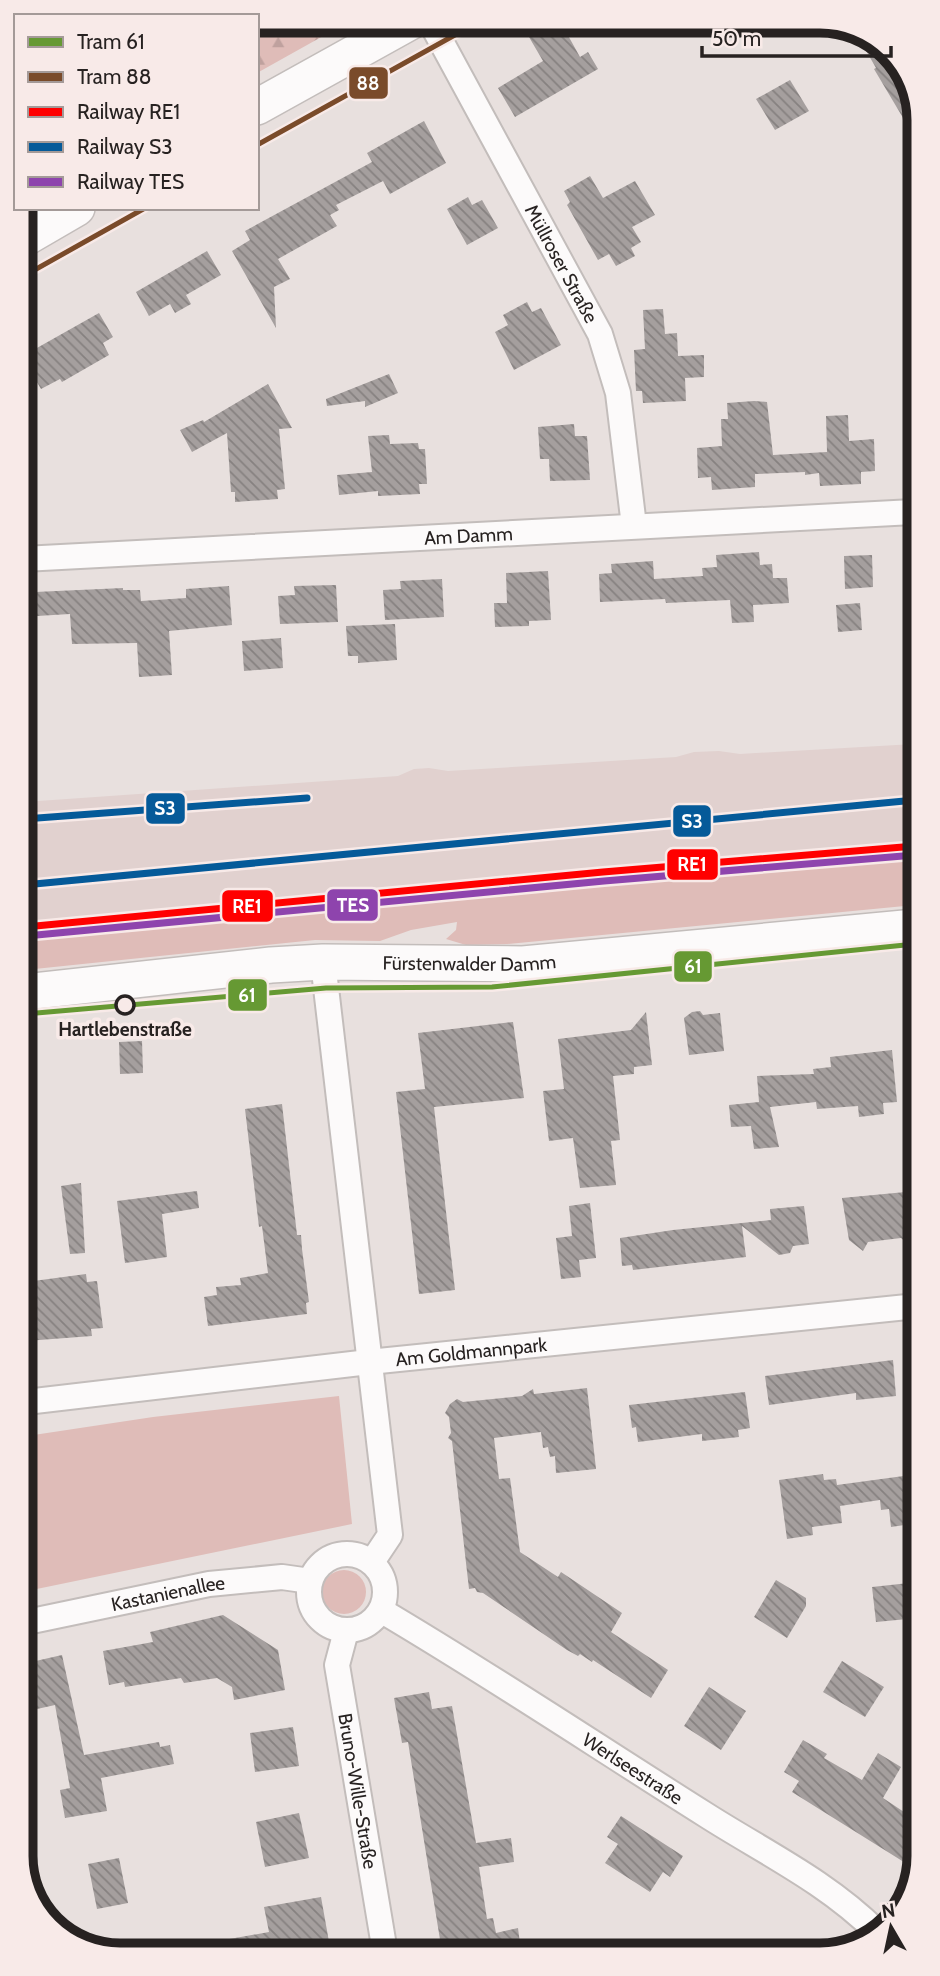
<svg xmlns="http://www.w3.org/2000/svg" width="940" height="1976" font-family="Cabin,sans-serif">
<defs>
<pattern id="forest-firs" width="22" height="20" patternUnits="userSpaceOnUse" patternTransform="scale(1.75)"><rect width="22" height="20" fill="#dfbcb8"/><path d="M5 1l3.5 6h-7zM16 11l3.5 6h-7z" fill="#bfa19e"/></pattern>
<pattern id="building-back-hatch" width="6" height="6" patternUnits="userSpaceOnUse" patternTransform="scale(1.75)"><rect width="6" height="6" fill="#a59f9e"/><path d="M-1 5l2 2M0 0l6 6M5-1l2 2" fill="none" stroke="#868180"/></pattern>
</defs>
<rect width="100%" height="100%" fill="#e8e0de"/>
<!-- built -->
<path fill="#e1d1cf" d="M914 744 915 858 25 939 24 802 398 776 414 769 429 768 448 771 676 757 694 752 719 751 740 754Z"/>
<!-- green -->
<g fill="#dfbcb8">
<path d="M915 858V905L507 944 466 945 446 939 456 930 457 922 411 930 380 941 315 940 25 970V939Z"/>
<path d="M339 1396 352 1524 27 1591V1436L153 1417Z"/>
<circle cx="344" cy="1592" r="22"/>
</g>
<!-- forest -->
<path fill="url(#forest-firs)" d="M257 21H350L257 73Z"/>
<!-- building -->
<g fill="url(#building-back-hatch)">
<path d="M555 21H560L580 57 588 52 598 69 515 117 498 88 543 61 529 37Z"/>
<path d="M856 33 880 41 912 83V133L874 69 876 68Z"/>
<path d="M790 80 809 111 775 130 756 99Z"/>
<path d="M424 121 446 163 390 194 383 181 336 205 339 210 330 215 337 226 278 259 290 279 274 287 276 328 232 251 250 240 245 231 372 162 367 153Z"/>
<path d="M590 176 603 198 635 181 655 215 632 227 641 242 631 248 635 256 616 266 609 254 598 260 567 205 570 202 564 191Z"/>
<path d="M468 197 472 205 482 200 498 228 467 245 447 209Z"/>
<path d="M207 251 221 275 186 295 191 304 175 313 170 304 149 316 136 292Z"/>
<path d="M527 302 532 312 541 308 561 345 514 370 495 332 508 325 503 315Z"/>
<path d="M663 309 665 334 677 333 678 356 704 355V377L685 378 686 401 643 403 642 391H636L634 350 645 349 643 310Z"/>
<path d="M99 313 113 337 103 343 109 355 62 382 60 379 41 389 27 365 33 362 28 353Z"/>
<path d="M389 374 398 393 365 407V401L327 406 326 399Z"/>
<path d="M268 384 292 428 279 429 285 489 277 490 278 499 235 502V492H231L227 433 192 452 180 430 203 420 204 422Z"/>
<path d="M754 401 767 402 773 455 827 452 826 416 848 415 849 441 874 439 875 471 861 472V484L820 486 819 473 805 475V472L755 474V487L712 490 711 477 698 478 697 448 722 446 721 419H728L727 403Z"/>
<path d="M574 424 575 436H587L590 480 550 481 549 459H540L538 427Z"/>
<path d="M389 435 390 444 418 443 419 449H425L427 484H419L420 494 378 496V491L339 495 337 475 372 472 368 436Z"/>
<path d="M759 552 760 565 772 564 773 578H787L789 603 753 605 754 622 732 623 730 600 666 603 665 599 600 602 599 574 612 573 611 564 653 561 654 579 703 576 702 568 717 567 716 555Z"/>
<path d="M872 555 873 587 845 589 844 556Z"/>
<path d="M548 571 551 620 529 621V626L495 627 494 603H507L506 573Z"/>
<path d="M442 579 444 617 385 620 383 590 401 589 400 581Z"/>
<path d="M336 585 338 622 280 624 278 596 295 595 294 586Z"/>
<path d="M229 586 232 625 169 631 172 675 139 677 137 643 72 644 70 614 37 616 35 592 123 588V590H140L141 601 186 598V589Z"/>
<path d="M860 603 862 630 838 632 836 605Z"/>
<path d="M395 624 397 660 358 663V656H348L346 626Z"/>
<path d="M281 638 283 668 244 671 242 641Z"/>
<path d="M700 1011 703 1015 720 1013 724 1051 689 1055 684 1018 692 1012Z"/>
<path d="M646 1012 652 1065 634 1067V1074L613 1076 620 1140 611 1141 616 1185 580 1188 573 1138 549 1141 543 1091 564 1089 558 1039 631 1030Z"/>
<path d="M513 1022 524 1098 434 1107 455 1290 419 1294 396 1092 425 1089 418 1033Z"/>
<path d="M142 1041 143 1073 120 1074 119 1042Z"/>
<path d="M892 1050 897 1102 883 1103 884 1114 859 1117 858 1106 817 1109 816 1102 770 1107 779 1147 754 1149 751 1126 731 1127 729 1105 759 1102 757 1076 814 1074 813 1069 831 1067 830 1057Z"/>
<path d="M282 1104 297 1235H301L302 1249 309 1302 306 1303 307 1314 208 1326 204 1297 217 1295 216 1287 241 1285 240 1278 268 1273 262 1226 259 1227 245 1109Z"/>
<path d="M81 1183 85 1253 70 1254 61 1186Z"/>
<path d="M197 1191 199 1208 162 1214 167 1257 125 1263 117 1201Z"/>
<path d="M916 1191V1250L901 1238 868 1242 863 1251 849 1240 842 1198Z"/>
<path d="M590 1203 596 1258 579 1260 581 1277 561 1279 556 1238 572 1236 569 1206Z"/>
<path d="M804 1206 809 1244 793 1246 790 1253 779 1255 742 1226 746 1257 633 1270 632 1265 622 1266 620 1238 673 1230 771 1220 770 1209Z"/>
<path d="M86 1274 87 1282 97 1281 103 1328 91 1329 92 1336 26 1341V1282Z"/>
<path d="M893 1360 896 1396 856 1400V1393L769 1405 765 1376Z"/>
<path d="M587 1388 596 1469 556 1473 555 1456 550 1457 548 1447 543 1448 541 1432 494 1438 499 1479 510 1478 520 1552 558 1577 561 1572 622 1613 611 1632 668 1670 651 1698 593 1660 592 1662 580 1654 578 1656 567 1650 483 1593 477 1592 475 1588 469 1589 452 1441 448 1438 451 1433 449 1417 445 1413 450 1404 457 1399 463 1402 522 1396 533 1389 534 1394Z"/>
<path d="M745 1392 750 1428 738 1430 739 1437 702 1441V1434L638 1442 636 1427 632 1428 629 1405Z"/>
<path d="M823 1474 824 1480 836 1479 837 1485 911 1475 918 1523 891 1527 889 1509 881 1510 880 1500 840 1506 842 1523 812 1527 813 1535 787 1539 779 1480Z"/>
<path d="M776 1580 806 1598V1606L787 1638 754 1617Z"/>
<path d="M918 1582V1618L876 1622 872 1587Z"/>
<path d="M223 1615 278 1650 285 1690 234 1700 232 1687 217 1678 184 1683 181 1678 125 1687 124 1682 109 1685 103 1651 153 1642 150 1632Z"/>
<path d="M62 1655 84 1755 159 1742 160 1747 170 1745 174 1764 101 1778 107 1811 65 1818 60 1790 70 1788 55 1705 28 1711 27 1663Z"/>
<path d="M842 1661 884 1687 865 1717 823 1692Z"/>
<path d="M709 1687 746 1711 721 1750 684 1726Z"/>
<path d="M429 1692 432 1709 452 1706 476 1843 511 1838 514 1862 479 1867 487 1919 493 1918 496 1933 518 1928 521 1951 442 1952 408 1742 402 1743 394 1698Z"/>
<path d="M293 1727 299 1766 255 1772 250 1733Z"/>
<path d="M803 1740 827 1754 824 1758 862 1780 878 1753 901 1767 883 1798 919 1822V1856L915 1869 792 1792 799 1781 784 1772Z"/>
<path d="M299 1813 309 1858 265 1867 256 1822Z"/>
<path d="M621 1816 683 1856 670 1877 663 1872 650 1892 605 1863 618 1844 607 1837Z"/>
<path d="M119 1858 128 1903 97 1909 88 1864Z"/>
<path d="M321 1897 331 1953 208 1954 207 1943 269 1932 264 1907Z"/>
</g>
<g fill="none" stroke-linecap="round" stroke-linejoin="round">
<defs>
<g id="street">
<path id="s1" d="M430 21 600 334 618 393 634 526"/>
<path id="s2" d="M23 559 913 512"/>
<path d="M323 962 390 1535 372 1562"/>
<path id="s3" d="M26 1402 369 1362 917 1306"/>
<circle cx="347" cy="1592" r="38"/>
<path id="s4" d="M382 1611C492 1676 598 1747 706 1815 764 1852 827 1882 877 1932"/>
<path id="s5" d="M27 1622 209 1584 282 1577 310 1581"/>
<path id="s6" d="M346 1631 337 1665 385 1952"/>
</g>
<g id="secondary">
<path d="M257 107 412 21"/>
<path d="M22 240 77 208"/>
<path id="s7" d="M25 992 271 965 323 962 523 964 915 927"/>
</g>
</defs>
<!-- street casing -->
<use href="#street" stroke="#c3bdbb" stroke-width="28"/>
<!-- secondary casing -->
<use href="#secondary" stroke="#c3bdbb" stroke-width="38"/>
<!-- street -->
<use href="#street" stroke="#fcfafa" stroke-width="24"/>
<!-- secondary -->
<use href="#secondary" stroke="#fcfafa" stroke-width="35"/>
<defs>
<path id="rail-1" d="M25 927 603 872 915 846"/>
<g id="rail-2">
<path d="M24 819 307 798"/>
<path d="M24 885 915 800"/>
</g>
<path id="rail-3" d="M26 936 604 881 915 855"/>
</defs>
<!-- rail-1 casing -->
<use href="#rail-1" stroke="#f8eae8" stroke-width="12"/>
<!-- rail-2 casing -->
<use href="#rail-2" stroke="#f8eae8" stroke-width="12"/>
<!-- rail-3 casing -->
<use href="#rail-3" stroke="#f8eae8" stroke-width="12"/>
<!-- rail-1 -->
<use href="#rail-1" stroke="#f00" stroke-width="7"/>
<!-- rail-2 -->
<use href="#rail-2" stroke="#055a99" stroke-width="7"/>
<!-- rail-3 -->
<use href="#rail-3" stroke="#8e44ad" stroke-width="7"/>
<defs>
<path id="tram-1" d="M25 1014 326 988 492 987 915 944"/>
<g id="tram-2">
<path d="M257 145 480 21"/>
<path d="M22 277 145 208"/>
</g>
</defs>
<!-- tram-1 casing -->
<use href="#tram-1" stroke="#f8eae8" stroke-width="10"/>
<!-- tram-2 casing -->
<use href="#tram-2" stroke="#f8eae8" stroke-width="10"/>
<!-- tram-1 -->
<use href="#tram-1" stroke="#693" stroke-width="5"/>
<!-- tram-2 -->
<use href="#tram-2" stroke="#7a4b2a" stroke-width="5"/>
</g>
<!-- markers -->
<circle fill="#f8eae8" stroke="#272221" stroke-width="3.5" cx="125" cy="1005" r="9"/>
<g text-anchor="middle" stroke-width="7" stroke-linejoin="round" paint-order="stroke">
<!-- street labels -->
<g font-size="19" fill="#272221" stroke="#f8eae8">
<text dy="7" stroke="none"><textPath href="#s1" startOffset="276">Müllroser Straße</textPath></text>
<text dy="7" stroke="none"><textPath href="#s2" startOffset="446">Am Damm</textPath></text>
<text dy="7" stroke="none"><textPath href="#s7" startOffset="446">Fürstenwalder Damm</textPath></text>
<text dy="7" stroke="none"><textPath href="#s3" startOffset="448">Am Goldmannpark</textPath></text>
<text dy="7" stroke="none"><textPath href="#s5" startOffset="144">Kastanienallee</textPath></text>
<text dy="7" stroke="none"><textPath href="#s4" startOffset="296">Werlseestraße</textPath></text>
<text dy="7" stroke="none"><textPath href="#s6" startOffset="163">Bruno-Wille-Straße</textPath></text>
</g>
<!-- stop labels -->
<g font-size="19" font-weight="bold" fill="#272221" stroke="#f8eae8">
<text x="125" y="1036">Hartlebenstraße</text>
</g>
</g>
<!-- crop -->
<path d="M0 0H940V1976H0ZM120 33H820A87 87 0 0 1 907 120V1856A87 87 0 0 1 820 1943H120A87 87 0 0 1 33 1856V120A87 87 0 0 1 120 33Z" fill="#f8eae8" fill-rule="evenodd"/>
<path fill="none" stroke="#272221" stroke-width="9" d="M120 33H820A87 87 0 0 1 907 120V1856A87 87 0 0 1 820 1943H120A87 87 0 0 1 33 1856V120A87 87 0 0 1 120 33Z"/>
<g stroke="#f8eae8" stroke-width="2.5">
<rect x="348" y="66" width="41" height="34" rx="7" fill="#7a4b2a"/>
<rect x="145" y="792" width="41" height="33" rx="7" fill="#055a99"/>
<rect x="672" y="804" width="40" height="34" rx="7" fill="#055a99"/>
<rect x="666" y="848" width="53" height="33" rx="7" fill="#f00"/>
<rect x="326" y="888" width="53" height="34" rx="7" fill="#8e44ad"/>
<rect x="221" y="889" width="53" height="34" rx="7" fill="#f00"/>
<rect x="673" y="950" width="40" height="33" rx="7" fill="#693"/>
<rect x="227" y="978" width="41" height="34" rx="7" fill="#693"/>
</g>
<g font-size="19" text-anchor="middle" font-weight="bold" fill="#fff">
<text x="368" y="90">88</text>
<text x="165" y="815">S3</text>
<text x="692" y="828">S3</text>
<text x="692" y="871">RE1</text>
<text x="353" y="912">TES</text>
<text x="247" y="913">RE1</text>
<text x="693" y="973">61</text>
<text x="247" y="1002">61</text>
</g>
<!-- legend -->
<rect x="14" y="14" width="245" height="196" fill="#f8eae8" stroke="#a49a98" stroke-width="2"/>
<rect x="28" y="37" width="35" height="10" fill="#669933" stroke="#a49a98" stroke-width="2"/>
<text x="77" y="49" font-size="21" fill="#272221">Tram 61</text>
<rect x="28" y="72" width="35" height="10" fill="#7a4b2a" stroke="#a49a98" stroke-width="2"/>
<text x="77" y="84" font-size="21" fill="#272221">Tram 88</text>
<rect x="28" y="107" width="35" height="10" fill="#ff0000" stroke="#a49a98" stroke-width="2"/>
<text x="77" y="119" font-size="21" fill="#272221">Railway RE1</text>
<rect x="28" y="142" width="35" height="10" fill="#055a99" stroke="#a49a98" stroke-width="2"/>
<text x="77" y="154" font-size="21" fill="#272221">Railway S3</text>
<rect x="28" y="177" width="35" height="10" fill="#8e44ad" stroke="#a49a98" stroke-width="2"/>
<text x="77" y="189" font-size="21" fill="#272221">Railway TES</text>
<!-- north arrow -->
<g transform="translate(891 1927) rotate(351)" stroke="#f8eae8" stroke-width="5" paint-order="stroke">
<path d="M0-5L12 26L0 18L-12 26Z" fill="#272221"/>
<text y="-10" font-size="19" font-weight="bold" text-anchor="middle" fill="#272221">N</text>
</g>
<!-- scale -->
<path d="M702 46v10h189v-10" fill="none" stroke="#272221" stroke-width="3.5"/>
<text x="712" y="46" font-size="21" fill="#272221" stroke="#f8eae8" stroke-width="5" paint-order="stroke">50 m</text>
</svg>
